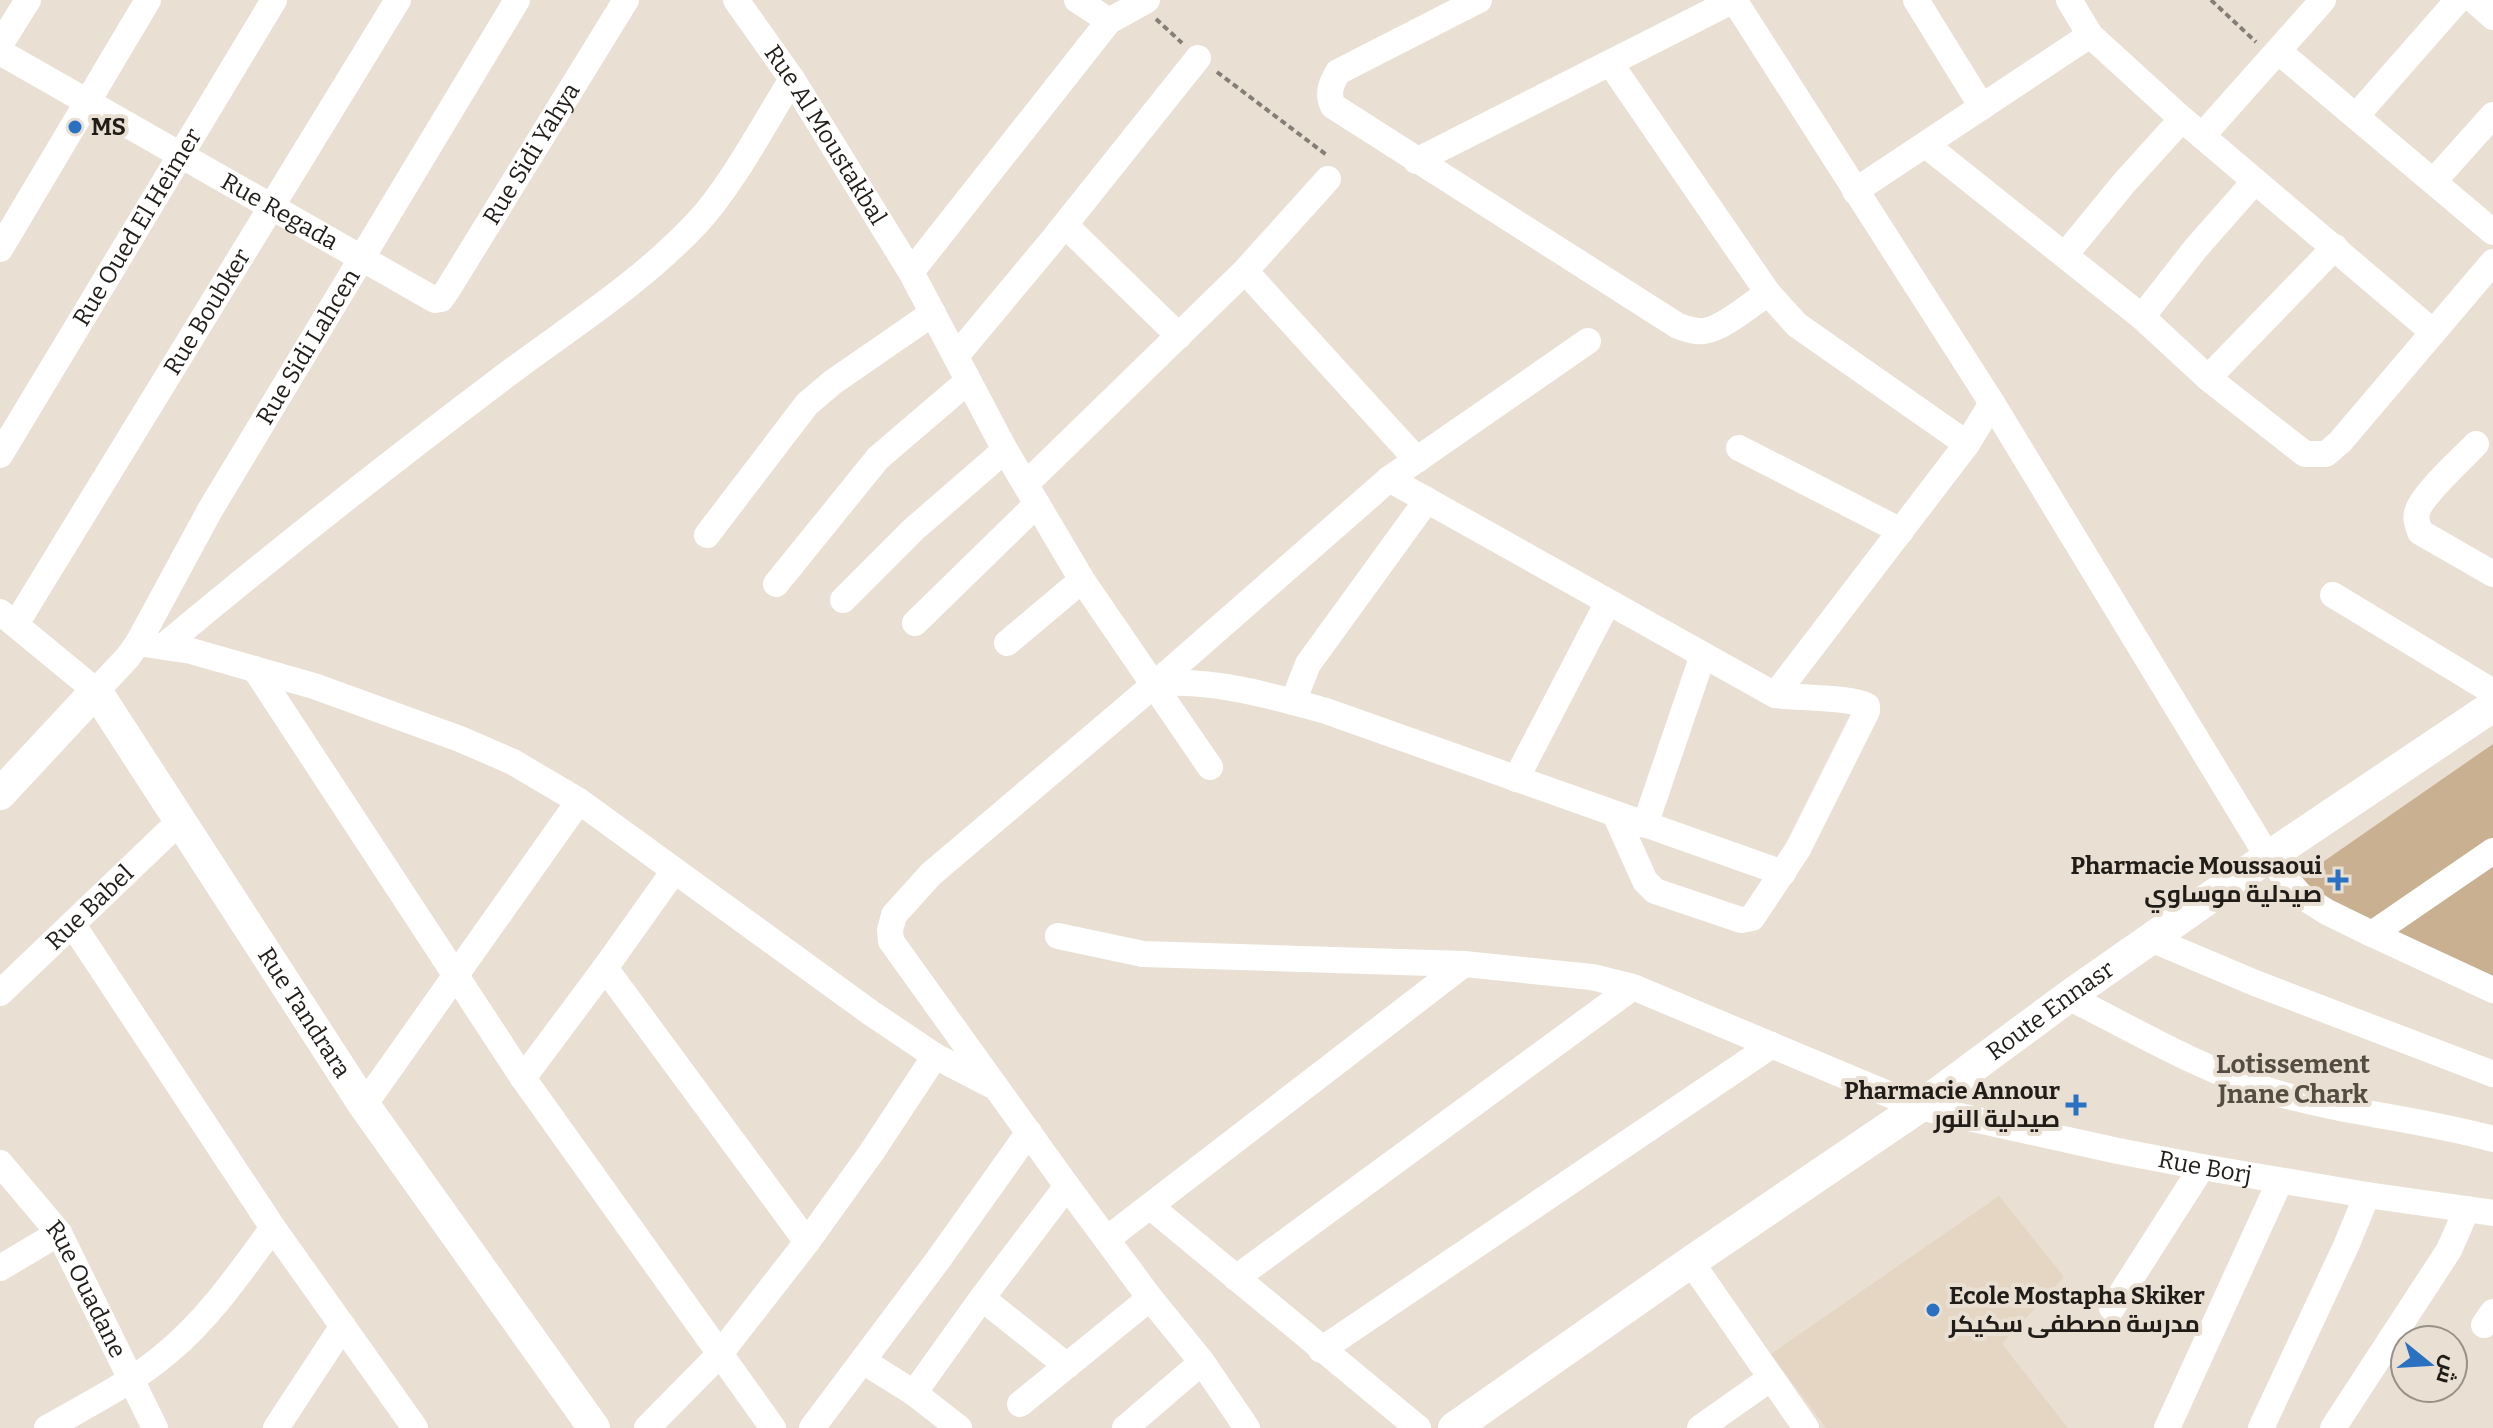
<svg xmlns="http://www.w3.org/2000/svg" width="2493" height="1428" font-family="Bitter,Cairo,serif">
<rect width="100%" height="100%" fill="#e9dfd3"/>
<!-- built -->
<path fill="#e4d6c3" d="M1999 1196 2064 1277 2002 1344 2068 1428H1826L1771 1354Z"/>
<!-- green -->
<path fill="#c9b090" d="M2493 744V993L2278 893Z"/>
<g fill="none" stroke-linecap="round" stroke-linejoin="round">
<!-- path -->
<g stroke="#857e76" stroke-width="4" stroke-dasharray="6 4" stroke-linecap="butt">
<path d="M2211 0 2256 42"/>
<path d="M1156 19 1182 43"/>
<path d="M1217 72 1328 156"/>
</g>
<!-- minor -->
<g stroke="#fff" stroke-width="26">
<path id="s1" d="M736 0 792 79 911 272 1005 450 1082 580 1210 767"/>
<path d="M1077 0 1109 21"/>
<path d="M1479 0 1338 72C1331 84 1327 93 1333 106L1678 326C1687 329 1695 332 1704 331 1724 328 1751 304 1768 293"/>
<path d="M1734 0 1992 403 2268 857 2300 895 2327 912 2372 934 2493 851"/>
<path d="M1916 0 1982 107"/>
<path d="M2069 0 2090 35 2182 119 2433 332"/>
<path d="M2474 0 2493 17"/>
<path d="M0 45 28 0"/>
<path d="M2278 51 2493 232"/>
<path id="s2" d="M0 52 435 300 441 299 448 289 626 0"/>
<path d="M1610 63 1768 293 1797 325 1967 444"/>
<path d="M2357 115 2458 0"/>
<path d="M2202 136 2323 0"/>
<path d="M1926 145 2142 317 2208 378 2305 454H2326L2340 442 2493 262"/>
<path d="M1416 161 1734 0"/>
<path d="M2434 181 2493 115"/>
<path d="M1855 191 2090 35"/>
<path d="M1065 225 1179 336"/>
<path d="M0 249 148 0"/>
<path d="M2065 255 2124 183 2182 119"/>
<path d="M1245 271 1417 460"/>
<path d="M911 272 1109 21 1147 0"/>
<path d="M2142 317 2196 248 2255 181"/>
<path d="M956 356 1051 242 1198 58"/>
<path d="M2208 378 2335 247"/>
<path d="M2476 444C2463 458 2420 496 2417 513 2415 519 2418 525 2420 532L2493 574"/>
<path d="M1739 448 1901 531"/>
<path id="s3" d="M0 455 274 0"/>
<path d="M1389 479 1775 695C1797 698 1852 697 1867 706V711L1798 849 1752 918 1741 920 1655 891 1645 881 1615 814"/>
<path d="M1026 484 1245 271 1328 179"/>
<path d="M707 535 807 404 833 382 933 313"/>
<path d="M776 584 878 458 968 381"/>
<path d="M2333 595 2493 692"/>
<path d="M843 600 914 529 1005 450"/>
<path id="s4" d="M0 612 96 691 128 657 138 643 210 510 517 0"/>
<path d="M915 623 1037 504"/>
<path id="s5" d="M16 624 398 0"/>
<path d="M138 643 191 651 314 686 460 739 513 762 579 801 871 1013 935 1056 991 1085"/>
<path d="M1007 643 1082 580"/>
<path d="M164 646C274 554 387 465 501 379 567 329 637 286 695 225 731 187 764 124 792 79"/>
<path d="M255 669 523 1078 773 1428"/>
<path d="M1155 684C1209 678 1273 696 1326 711L1783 873"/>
<path d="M1775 695 1967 444 1992 403"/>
<path d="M1293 702 1308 664 1427 500"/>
<path d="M1516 779 1608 602"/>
<path d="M1645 825 1703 655"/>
<path d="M73 925 273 1228 415 1428"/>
<path d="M2372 934 2493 990"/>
<path d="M1058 936 1143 954 1464 964"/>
<path d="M2151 939 2255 983 2493 1074"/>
<path d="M605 968 807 1242"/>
<path id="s6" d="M0 993 180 821"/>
<path d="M2068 997C2135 1030 2201 1070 2273 1092 2345 1113 2421 1119 2493 1139"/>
<path d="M523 1078 605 968 674 871"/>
<path d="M364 1105 579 801"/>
<path id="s7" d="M0 1163 59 1233 155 1428"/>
<path d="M1151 1207 1418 1428"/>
<path id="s8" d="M1107 1239 1464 964 1592 977 1633 987 1919 1107 2118 1151 2202 1167 2367 1195 2493 1213"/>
<path d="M1691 1262 1806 1428"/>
<path d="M0 1268 59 1233"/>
<path d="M1236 1278 1633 987"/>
<path d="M982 1298 1067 1366"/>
<path d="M2112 1308 2202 1167"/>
<path d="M2484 1325 2493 1312"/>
<path d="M1321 1350 1772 1045"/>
<path d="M863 1361 914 1393 959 1428"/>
<path d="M914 1393 982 1298 1067 1186"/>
<path d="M1020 1404 1150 1298"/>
<path d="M47 1428C89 1404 132 1383 168 1352 210 1317 241 1271 273 1228"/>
<path d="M276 1428 343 1326"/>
<path d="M647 1428 719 1355 807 1242 871 1153 935 1056"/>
<path d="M812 1428 938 1260 1029 1132"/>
<path d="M1125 1428 1202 1362"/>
<path d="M1247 1428 1202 1362 1150 1298 1067 1186 891 941 890 930 894 915 931 874 1155 684 1389 479 1588 341"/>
<path d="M1700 1428 1771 1378"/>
<path d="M2167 1428 2280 1181"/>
<path d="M2261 1428 2346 1246 2367 1195"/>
<path d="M2333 1428 2449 1250 2467 1209"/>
</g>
<!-- major -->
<g stroke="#fff" stroke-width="32">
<path id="s9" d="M0 794 96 691 364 1105 594 1428"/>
<path id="s10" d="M1454 1428 1695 1259 1919 1107 2076 991 2268 857 2493 706"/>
</g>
</g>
<!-- markers -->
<g fill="#2a71c1" stroke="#e9dfd3" stroke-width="3">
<circle cx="75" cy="127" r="8"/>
<path d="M2334 868h8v8h8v8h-8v8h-8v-8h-8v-8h8z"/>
<path d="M2072 1093h8v8h8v8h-8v8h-8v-8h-8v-8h8z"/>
<circle cx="1933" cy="1310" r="8"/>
</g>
<g text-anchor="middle" stroke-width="8" stroke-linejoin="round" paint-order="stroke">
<!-- poi labels -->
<g font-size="24" font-weight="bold" fill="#201c18" stroke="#e9dfd3" text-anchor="start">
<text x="91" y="135">MS</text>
<text x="2322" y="874" text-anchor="end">Pharmacie Moussaoui<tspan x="2322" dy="28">صيدلية موساوي</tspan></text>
<text x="2060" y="1099" text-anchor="end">Pharmacie Annour<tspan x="2060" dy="28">صيدلية النور</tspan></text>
<text x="1949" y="1304">Ecole Mostapha Skiker<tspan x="1949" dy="28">مدرسة مصطفى سكيكر</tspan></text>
</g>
<!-- street labels -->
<g font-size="24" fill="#201c18" stroke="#e9dfd3">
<text dy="8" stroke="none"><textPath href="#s1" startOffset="162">Rue Al Moustakbal</textPath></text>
<text dy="8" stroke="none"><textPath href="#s2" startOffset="678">Rue Sidi Yahya</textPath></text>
<text dy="8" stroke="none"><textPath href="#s2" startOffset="322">Rue Regada</textPath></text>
<text dy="8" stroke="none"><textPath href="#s3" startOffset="266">Rue Oued El Heimer</textPath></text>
<text dy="8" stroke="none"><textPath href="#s5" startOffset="366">Rue Boubker</textPath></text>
<text dy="8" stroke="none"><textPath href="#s4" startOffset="530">Rue Sidi Lahcen</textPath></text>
<text dy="8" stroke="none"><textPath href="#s6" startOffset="124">Rue Babel</textPath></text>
<text dy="8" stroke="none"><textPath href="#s10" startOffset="728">Route Ennasr</textPath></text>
<text dy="8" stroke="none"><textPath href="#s9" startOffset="524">Rue Tandrara</textPath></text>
<text dy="8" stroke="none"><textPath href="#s8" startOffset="1224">Rue Borj</textPath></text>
<text dy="8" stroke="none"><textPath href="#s7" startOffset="154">Rue Ouadane</textPath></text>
</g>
<!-- neighbourhood labels -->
<g font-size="26" font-weight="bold" fill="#554c42" stroke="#e9dfd3">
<text x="2293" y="1073">Lotissement<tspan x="2293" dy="30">Jnane Chark</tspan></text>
</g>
</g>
<!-- north arrow -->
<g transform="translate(2429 1364) rotate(108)"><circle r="38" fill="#e9dfd3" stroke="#999188" stroke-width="2"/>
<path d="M0-6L14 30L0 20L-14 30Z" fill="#2a71c1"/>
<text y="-12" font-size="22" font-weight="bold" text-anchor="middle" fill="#201c18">ش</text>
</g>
</svg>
